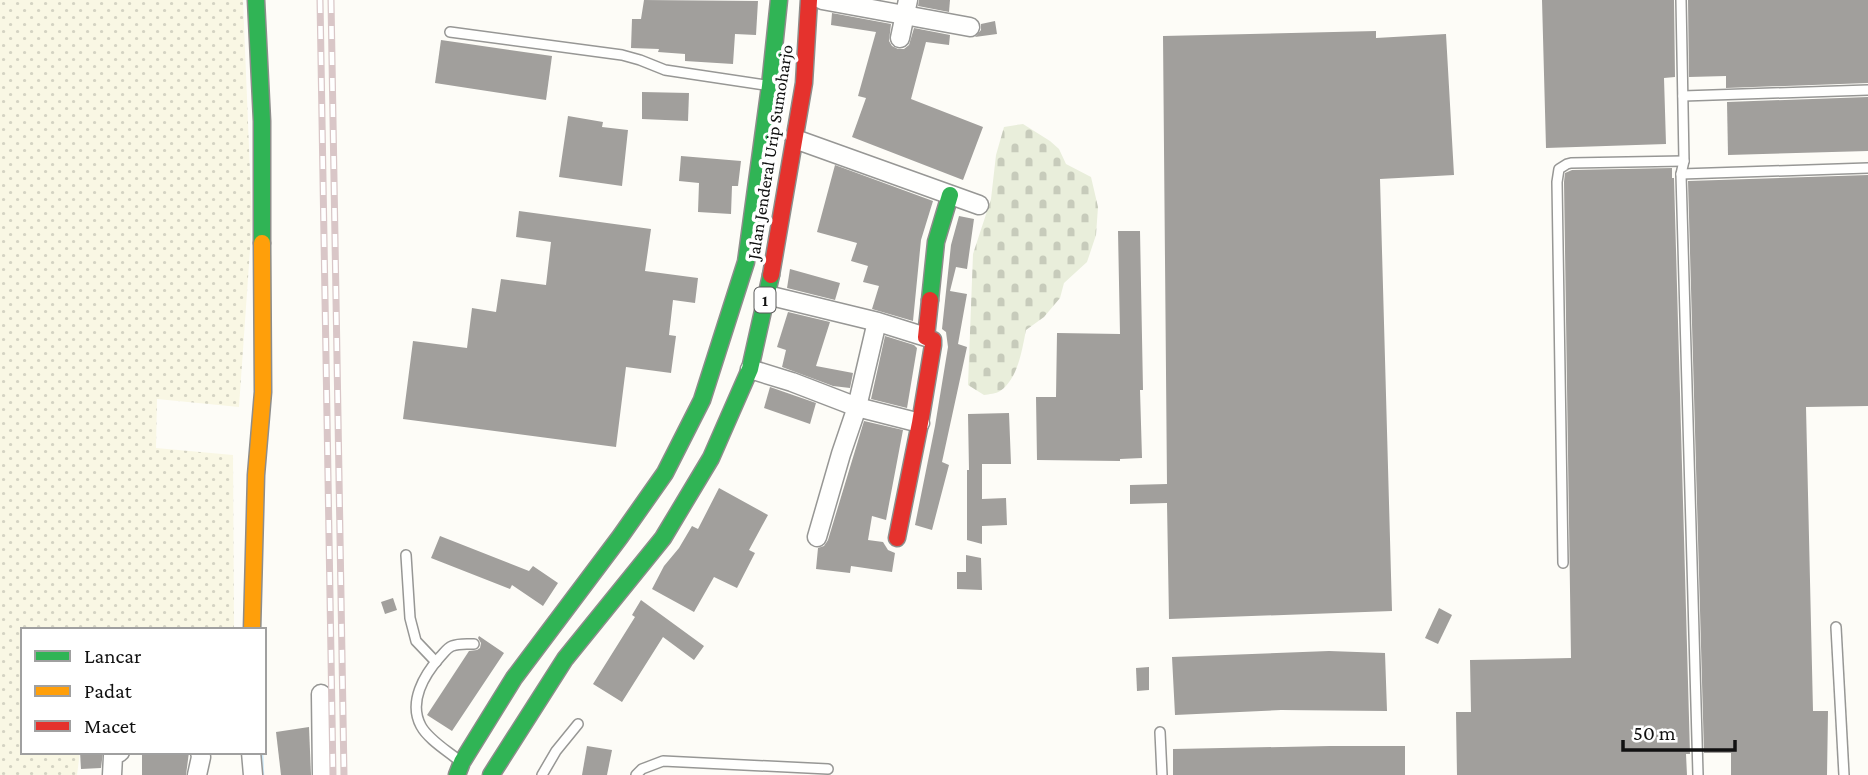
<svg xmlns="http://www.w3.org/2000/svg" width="1868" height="775" font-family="'Crimson Pro',serif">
<defs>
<pattern id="farmland-dots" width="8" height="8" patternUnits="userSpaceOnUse" patternTransform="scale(1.75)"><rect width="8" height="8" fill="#f9f7e4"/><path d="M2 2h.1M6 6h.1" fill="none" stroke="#d4d3c3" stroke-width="1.8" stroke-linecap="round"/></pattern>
<pattern id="cemetery-stones" width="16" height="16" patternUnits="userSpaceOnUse" patternTransform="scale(1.75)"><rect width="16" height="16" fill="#e9eedb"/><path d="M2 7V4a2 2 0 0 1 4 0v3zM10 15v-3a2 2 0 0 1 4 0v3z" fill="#c7cbbb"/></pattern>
</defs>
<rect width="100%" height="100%" fill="#fdfcf7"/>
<!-- farmland -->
<path fill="url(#farmland-dots)" d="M0 0H243L252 221 239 407 157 399 156 448 233 455 234 630H23V752H80L77 775H0Z"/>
<!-- cemetery -->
<path fill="url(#cemetery-stones)" d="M1023 124 1050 141 1059 149 1066 164 1091 177 1098 207 1096 235 1087 262 1064 283 1060 298 1044 317 1026 330C1022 350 1018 379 1000 391 996 394 989 394 984 395L968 385 973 254 991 199 996 155 1004 127Z"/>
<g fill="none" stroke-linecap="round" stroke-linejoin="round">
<!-- stream -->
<path stroke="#cde8f7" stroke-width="4.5" d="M261 752 262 775"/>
</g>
<!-- building -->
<g fill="#a19f9c">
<path d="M644 0 758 1 756 35 735 34 733 64 685 61V54L658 52 659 49 631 48 632 19H641Z"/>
<path d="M919 0H950L949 12 918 6Z"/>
<path d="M1542 0H1674L1675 77 1664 78 1666 144 1546 148Z"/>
<path d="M1688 0H1868V83L1726 88V76L1689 77Z"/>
<path d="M832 13 891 24 889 41 892 46 898 49H904L909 45 914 28 950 35 949 45 926 42 911 99 983 127 963 180 852 137 866 98 858 96 876 32 831 25Z"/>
<path d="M995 21 997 34 975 37 981 30V24Z"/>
<path d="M1376 31V38L1446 34 1454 175 1380 179 1392 611 1169 619 1167 503 1130 504V485L1167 484 1163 36Z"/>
<path d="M441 40 552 56 546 100 435 83Z"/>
<path d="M642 92 689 93 688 121 642 119Z"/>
<path d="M1868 97V151L1728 155 1727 102Z"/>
<path d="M568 116 603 122 602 127 628 130 622 186 559 177Z"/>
<path d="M681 156 741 161 738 186H732L731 214 698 212 699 183 679 181Z"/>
<path d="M835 165 933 201 921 240 913 321 872 309 879 286 863 282 868 266 851 261 857 243 817 232Z"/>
<path d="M1672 168V178H1674L1690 754H1686L1687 775H1457L1456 712H1471L1470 660 1571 658 1564 182 1565 173 1572 170Z"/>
<path d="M1868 175V406L1806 407 1813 711H1828L1827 775H1731V753H1704L1688 181Z"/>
<path d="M519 211 651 229 645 271 698 278 695 303 673 300 669 335 676 336 671 373 626 367 616 447 403 419 413 341 467 348 472 308 496 312 501 279 546 285 551 242 516 237Z"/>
<path d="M959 216 974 219 967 269 956 267 950 291 967 294 958 344 967 347 942 462 949 465 932 530 915 525 935 426 948 347 946 332 942 329 951 245Z"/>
<path d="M1118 231H1140L1143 390H1140L1142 458 1120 459V461L1037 460 1036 397H1056L1057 333 1120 334Z"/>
<path d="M790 269 840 283 835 300 787 288Z"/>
<path d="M788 312 830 322 816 366 853 373 850 388 833 386 782 367 786 350 777 347Z"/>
<path d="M885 336 914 345 917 348 907 408 871 399Z"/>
<path d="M770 387 816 403 810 424 764 408Z"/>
<path d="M1009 413 1011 464H982V499L1006 498 1007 525 982 526V544L967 540V470H969L968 414Z"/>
<path d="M864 421 903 430 886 520 872 516 868 540 883 542 888 550 895 553 892 572 851 566 850 573 816 569 818 548 824 546 828 540Z"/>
<path d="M719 488 768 515 749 550 755 553 737 588 714 577 694 612 652 589 664 566 679 548 692 526 698 529Z"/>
<path d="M440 536 529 571 533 566 558 583 543 606 512 585 510 589 431 558Z"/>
<path d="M966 555 981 558 982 590 957 589V572H966Z"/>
<path d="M393 598 397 610 385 614 381 602Z"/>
<path d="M641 600 704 646 694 660 663 637 622 702 593 684 635 617 632 615Z"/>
<path d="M1439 608 1452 615 1438 644 1425 638Z"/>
<path d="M479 636 504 653 452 731 427 715 469 651 477 650 480 648 481 643 478 638Z"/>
<path d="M1329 651 1385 653 1387 711 1281 710 1175 715 1172 657Z"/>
<path d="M1149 667V690L1137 691 1136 668Z"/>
<path d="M309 727 311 775H281L276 732Z"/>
<path d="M587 746 612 750 607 775H582Z"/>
<path d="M1330 746H1405V775H1173V749Z"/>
<path d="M80 752H103L101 768 81 769Z"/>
<path d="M142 752H189L186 775H142Z"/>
</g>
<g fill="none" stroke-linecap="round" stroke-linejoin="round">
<defs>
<g id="lane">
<path d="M1681 0 1684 161 1681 174 1698 775"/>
<path d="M450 32 622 55 640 60 665 70 765 85"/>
<path d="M1683 96 1868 90"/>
<path d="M1681 174 1868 168"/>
<path d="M406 555 410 618 416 641 436 662"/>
<path d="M1563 563 1557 182 1559 169 1567 164 1571 163 1684 161"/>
<path d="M1836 627 1844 775"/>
<path d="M1160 732 1162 775"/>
<path d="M457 759C446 750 428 739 421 726 408 702 424 675 440 657 444 653 447 648 452 646 459 643 467 644 474 644"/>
<path d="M542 775 556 751 578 724"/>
<path d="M636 775 642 769 663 761 828 769"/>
</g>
<g id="street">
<path d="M822 0 970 27"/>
<path d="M900 38 908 0"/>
<path d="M795 139 979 205"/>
<path d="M767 295 878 322 926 337"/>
<path d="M750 369 792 382 857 407 920 423"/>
<path d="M817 537 841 454 857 407 875 330"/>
<path d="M321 694 322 775"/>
<path d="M251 752 253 775"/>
<path d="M112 775 113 756 120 752"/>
<path d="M197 775 201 757 200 752"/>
</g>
<g id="fast">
<path d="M256 0 262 121V243"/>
<path d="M930 300 936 242 950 195"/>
<path d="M457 775 462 762 514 678 620 537 665 473 702 400 746 262 770 86 779 0"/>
<path d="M491 775 565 659 663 538 711 458 750 369 771 275"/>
</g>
<path id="slow" d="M252 630 256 475 263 392 262 243"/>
<g id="jam">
<path d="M771 275 804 83 809 0"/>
<path d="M897 538 920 423 933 345V340L926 337 930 300"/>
</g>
</defs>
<!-- lane casing -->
<use href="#lane" stroke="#979795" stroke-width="12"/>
<!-- street casing -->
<use href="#street" stroke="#979795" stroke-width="21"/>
<!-- fast casing -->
<use href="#fast" stroke="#8e8d8b" stroke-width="19"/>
<!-- slow casing -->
<use href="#slow" stroke="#8e8d8b" stroke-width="19"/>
<!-- jam casing -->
<use href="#jam" stroke="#8e8d8b" stroke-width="19"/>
<!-- lane -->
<use href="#lane" stroke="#fffffe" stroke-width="9"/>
<!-- street -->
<use href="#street" stroke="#fffffe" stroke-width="18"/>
<!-- fast -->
<use href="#fast" stroke="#30b455" stroke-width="16"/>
<!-- slow -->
<use href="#slow" stroke="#ff9f0a" stroke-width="16"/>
<!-- jam -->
<use href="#jam" stroke="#e5322d" stroke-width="16"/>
<defs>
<g id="rail">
<path d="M320 0 333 775"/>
<path d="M331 0 344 775"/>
</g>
</defs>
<!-- rail casing -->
<use href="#rail" stroke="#d9c6c7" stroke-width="7"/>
<!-- rail -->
<use href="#rail" stroke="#fff" stroke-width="4.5" stroke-dasharray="13" stroke-linecap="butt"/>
</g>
<g text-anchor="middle" stroke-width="7" stroke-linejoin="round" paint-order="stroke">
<!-- shield labels -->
<rect fill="#fff" stroke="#585858" stroke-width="2" x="754.5" y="287.5" width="21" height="25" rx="5"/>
<g font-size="16" font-weight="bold" fill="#111">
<text x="765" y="306">1</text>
</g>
<!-- street labels -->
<g font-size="18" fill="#111" stroke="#fff">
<text transform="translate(770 152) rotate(-81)" y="6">Jalan Jenderal Urip Sumoharjo</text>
</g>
</g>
<!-- legend -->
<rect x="21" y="628" width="245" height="126" fill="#ffffff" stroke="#a0a0a0" stroke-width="2"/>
<rect x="35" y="651" width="35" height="10" fill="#30b455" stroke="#a0a0a0" stroke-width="2"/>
<text x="84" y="663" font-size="21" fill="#111111">Lancar</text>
<rect x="35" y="686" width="35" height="10" fill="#ff9f0a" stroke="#a0a0a0" stroke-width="2"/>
<text x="84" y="698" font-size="21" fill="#111111">Padat</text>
<rect x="35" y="721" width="35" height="10" fill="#e5322d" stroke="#a0a0a0" stroke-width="2"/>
<text x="84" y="733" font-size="21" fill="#111111">Macet</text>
<!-- scale -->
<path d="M1623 740v10h112v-10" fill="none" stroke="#111111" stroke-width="3.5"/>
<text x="1633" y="740" font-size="21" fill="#111111" stroke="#ffffff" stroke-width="5" paint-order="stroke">50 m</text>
</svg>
